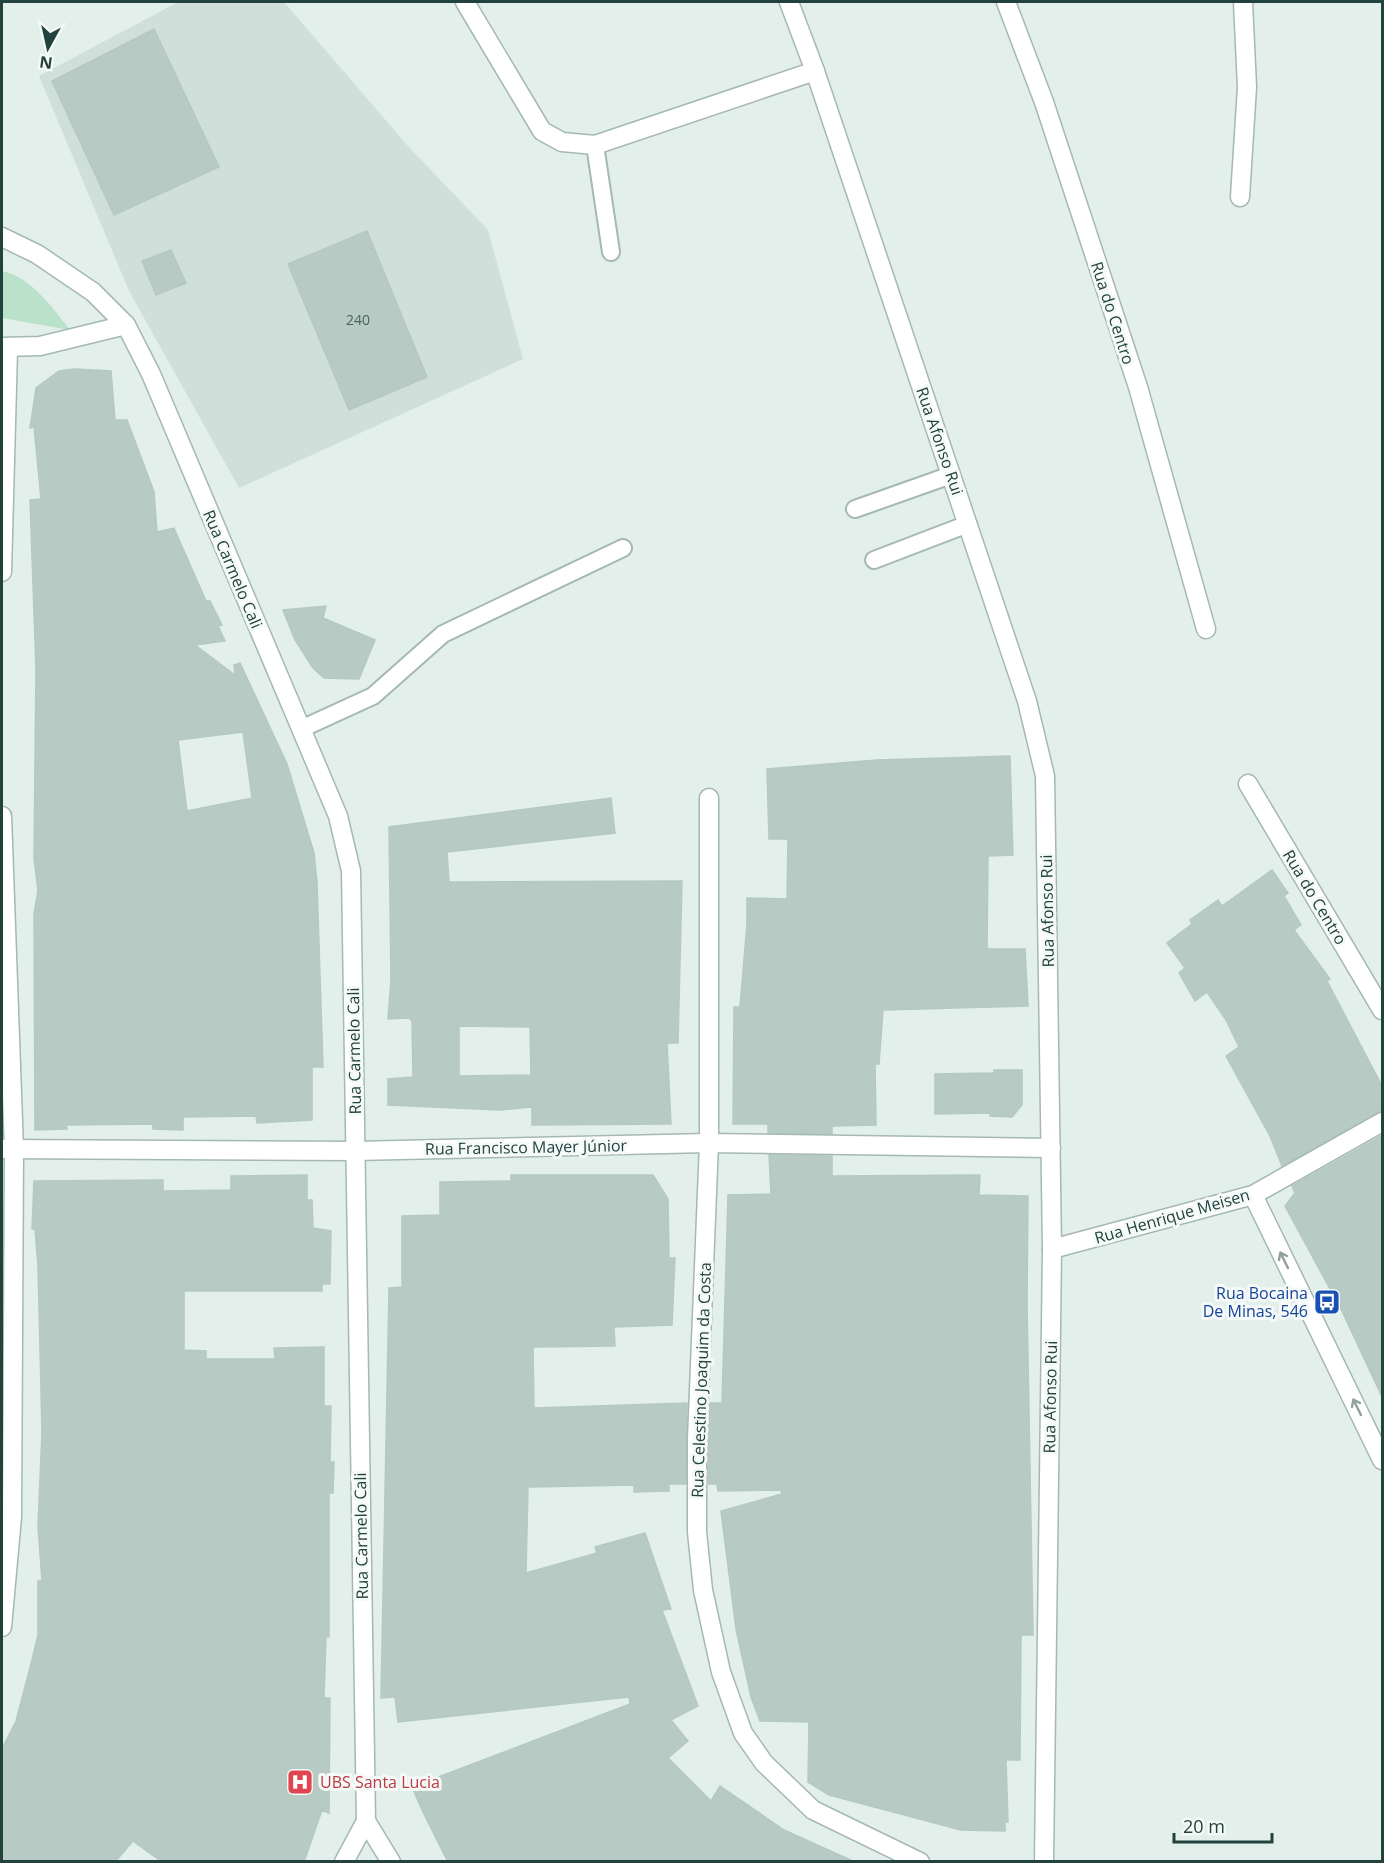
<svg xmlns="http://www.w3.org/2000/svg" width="1384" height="1863" font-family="'Open Sans',sans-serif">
<rect width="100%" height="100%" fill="#e3efeb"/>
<!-- built -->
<path fill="#d1dfda" d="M178 2H284L408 146 488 230 523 359 239 488 129 291 39 76Z"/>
<!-- green -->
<path fill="#bae2ca" d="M2 271C31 277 52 307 70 330L2 318Z"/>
<!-- building -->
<g fill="#b8cac4" stroke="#b5c9c3" stroke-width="1.5" fill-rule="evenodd">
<path d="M154 29 219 167 114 215 52 81Z"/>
<path d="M367 231 427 377 349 410 288 264Z"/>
<path d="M171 250 186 283 156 295 142 261Z"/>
<path d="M74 369 111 371 115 420H127L154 492 157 532 174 528 206 601H210L222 625 218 626 225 641 195 645 235 675 234 665 240 663 287 764 314 853 317 883 323 1067H312V1120L257 1123 256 1116 183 1117V1130L153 1129V1124L66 1125 67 1129 35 1130 34 914 38 891 34 858 36 668 30 500 41 499 34 427 30 428 36 388 59 371ZM243 732 252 798 187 811 178 740Z"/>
<path d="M326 606 323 618 375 640 359 679 324 678 313 668 295 640 283 610Z"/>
<path d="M1010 756 1013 855 988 856 987 949H1025L1028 1006 883 1010 879 1064H875L876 1125 832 1126V1134L768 1133V1124H733L734 1007H740L747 924V898L787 899 788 839H769L767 769 877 760Z"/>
<path d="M611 798 615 833 447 852 449 882 682 881 678 1043H667L671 1124 532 1125V1107L500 1110 388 1105V1079L413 1077 412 1021 409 1018 388 1019 391 980 389 827ZM459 1026 530 1027 531 1075 459 1076Z"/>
<path d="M1272 870 1288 893 1284 896 1301 925 1294 930 1330 979 1327 981 1383 1088V1111L1282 1166 1270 1136 1226 1056 1239 1047 1226 1020 1207 992 1195 1001 1179 973 1185 968 1167 943 1192 924 1190 920 1218 900 1222 906Z"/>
<path d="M994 1070H1022V1105L1012 1117 990 1116V1113L935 1114V1074L994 1073Z"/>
<path d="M1383 1135V1399L1342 1311 1285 1206 1295 1193 1292 1186Z"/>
<path d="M769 1155 832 1156V1176L980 1175 979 1195 1028 1196 1027 1302 1033 1635H1021L1020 1760H1006L1008 1822H1005V1831L961 1830 829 1795 808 1782 809 1722 760 1721 751 1697 736 1629 721 1511 782 1494 781 1490 718 1491 717 1484H708V1439L710 1403H722L728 1195 771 1194Z"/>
<path d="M307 1175V1200H312L313 1228 331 1231 330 1284H322V1291H184V1350L206 1351V1359H275L274 1348 324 1347V1406H331L330 1462H334L333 1493H329V1637H326L324 1698H330L329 1813 322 1810 304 1862H162L133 1841 115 1862H2V1749L16 1721 31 1664 38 1635V1581H42L38 1526 42 1432 38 1266 35 1229H32L34 1181 163 1180V1191L231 1190V1176Z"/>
<path d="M511 1175H653L668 1199 669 1258H675L672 1325 614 1327 615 1346 533 1347 534 1408 687 1403 686 1484H669V1491L634 1492V1485L528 1487 526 1573 597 1553 595 1547 645 1533 671 1609 662 1610 698 1706 671 1720 688 1741 668 1758 711 1801 720 1786 784 1830 855 1862H448L422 1810 412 1787 630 1704 629 1697 398 1722 395 1697 381 1698 389 1288 402 1287V1216L440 1215V1182L511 1181Z"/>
</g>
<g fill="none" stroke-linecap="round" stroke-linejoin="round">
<defs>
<g id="service">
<path d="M595 145 611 252"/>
<path d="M855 509 951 475"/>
<path d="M874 560 968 524"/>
<path d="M301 729 373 696 443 634 623 548"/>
</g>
<g id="minor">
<path d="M465 2 542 131 562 142 595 145 815 71"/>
<path d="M789 2 815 71 1027 701 1045 776 1052 1249 1044 1862"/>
<path d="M1006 2 1044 102 1138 387 1206 629"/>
<path d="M1240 197 1247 87 1243 2"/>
<path d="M2 237 37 254 93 292 126 325"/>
<path d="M2 347 40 346 126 325 151 374 338 816 351 871 366 1821"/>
<path d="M2 572 8 349"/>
<path d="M1248 784 1382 1010"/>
<path d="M709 798V1143L697 1439V1532L703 1590 721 1672 743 1733 764 1763 813 1810 920 1862"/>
<path d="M2 816 14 1149 12 1517 2 1627"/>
<path d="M2 1149 355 1151 709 1143 1051 1148"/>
<path d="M1253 1195 1382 1460"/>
<path d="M1052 1249 1253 1195 1382 1122"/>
</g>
<path id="tertiary" d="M344 1862 366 1821 391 1862"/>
</defs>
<!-- service casing -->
<use href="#service" stroke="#a5b8b3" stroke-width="20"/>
<!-- minor casing -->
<use href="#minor" stroke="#a5b8b3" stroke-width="21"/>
<!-- tertiary casing -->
<use href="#tertiary" stroke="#a5b8b3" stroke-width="21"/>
<!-- service -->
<use href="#service" stroke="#fff" stroke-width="16"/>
<!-- minor -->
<use href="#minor" stroke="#fff" stroke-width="18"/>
<!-- tertiary -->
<use href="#tertiary" stroke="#fff" stroke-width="18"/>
</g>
<!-- one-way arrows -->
<defs><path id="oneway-shaft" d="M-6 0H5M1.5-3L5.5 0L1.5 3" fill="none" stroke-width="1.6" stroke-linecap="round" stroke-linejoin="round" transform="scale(1.5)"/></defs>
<g stroke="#90a09e">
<use href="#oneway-shaft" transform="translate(1284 1260) rotate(-116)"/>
<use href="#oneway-shaft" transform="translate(1357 1407) rotate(-116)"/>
</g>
<!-- icons -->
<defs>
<symbol id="bus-square" viewBox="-11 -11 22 22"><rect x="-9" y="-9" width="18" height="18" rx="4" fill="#1a4fb4" stroke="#f5faf8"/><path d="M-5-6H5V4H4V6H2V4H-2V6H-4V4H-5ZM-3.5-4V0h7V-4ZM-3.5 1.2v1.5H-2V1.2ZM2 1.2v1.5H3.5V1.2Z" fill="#fff"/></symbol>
<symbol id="hospital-square" viewBox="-11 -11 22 22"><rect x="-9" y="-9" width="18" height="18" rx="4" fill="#e0444e" stroke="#f5faf8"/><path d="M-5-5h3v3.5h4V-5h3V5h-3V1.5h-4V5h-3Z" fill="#fff"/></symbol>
</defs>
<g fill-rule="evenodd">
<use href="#bus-square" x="1312" y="1287" width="30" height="30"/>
<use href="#hospital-square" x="285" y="1767" width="30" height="30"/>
</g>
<g text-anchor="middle" stroke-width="6" stroke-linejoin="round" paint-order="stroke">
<!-- number labels -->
<g font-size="14" fill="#47645f">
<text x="358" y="325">240</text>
</g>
<!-- street labels -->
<g font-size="16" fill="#21423d" stroke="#f5faf8">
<text transform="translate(1113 313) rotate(72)" y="6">Rua do Centro</text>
<text transform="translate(940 441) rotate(71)" y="6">Rua Afonso Rui</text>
<text transform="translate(233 569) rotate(67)" y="6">Rua Carmelo Cali</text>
<text transform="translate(1315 897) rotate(59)" y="6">Rua do Centro</text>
<text transform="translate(1047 911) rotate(-91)" y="6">Rua Afonso Rui</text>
<text transform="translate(354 1051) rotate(-91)" y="6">Rua Carmelo Cali</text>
<text transform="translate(526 1147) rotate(-1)" y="6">Rua Francisco Mayer Júnior</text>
<text transform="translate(1172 1216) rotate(-16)" y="6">Rua Henrique Meisen</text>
<text transform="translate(701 1380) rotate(-88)" y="6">Rua Celestino Joaquim da Costa</text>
<text transform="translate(1050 1397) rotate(-89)" y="6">Rua Afonso Rui</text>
<text transform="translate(361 1536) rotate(-91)" y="6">Rua Carmelo Cali</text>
</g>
<!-- transit labels -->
<g font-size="16" fill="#164399" stroke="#f5faf8" text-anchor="end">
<text x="1308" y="1299">Rua Bocaina<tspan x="1308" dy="18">De Minas, 546</tspan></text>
</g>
<!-- health labels -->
<g font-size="16" fill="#be3a42" stroke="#f5faf8" text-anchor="start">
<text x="320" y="1788">UBS Santa Lucia</text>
</g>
</g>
<!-- border -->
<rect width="1384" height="1863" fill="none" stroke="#21423d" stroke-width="6"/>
<!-- north arrow -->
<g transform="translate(48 48) rotate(188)" stroke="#f5faf8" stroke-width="4.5" paint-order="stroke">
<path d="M0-4.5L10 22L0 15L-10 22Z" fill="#21423d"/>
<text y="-9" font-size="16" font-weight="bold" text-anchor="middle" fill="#21423d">N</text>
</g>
<!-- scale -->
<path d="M1174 1833v9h98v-9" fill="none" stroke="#21423d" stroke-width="3"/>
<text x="1183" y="1833" font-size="18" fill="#21423d" stroke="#f5faf8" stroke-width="4.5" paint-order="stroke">20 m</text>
</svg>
